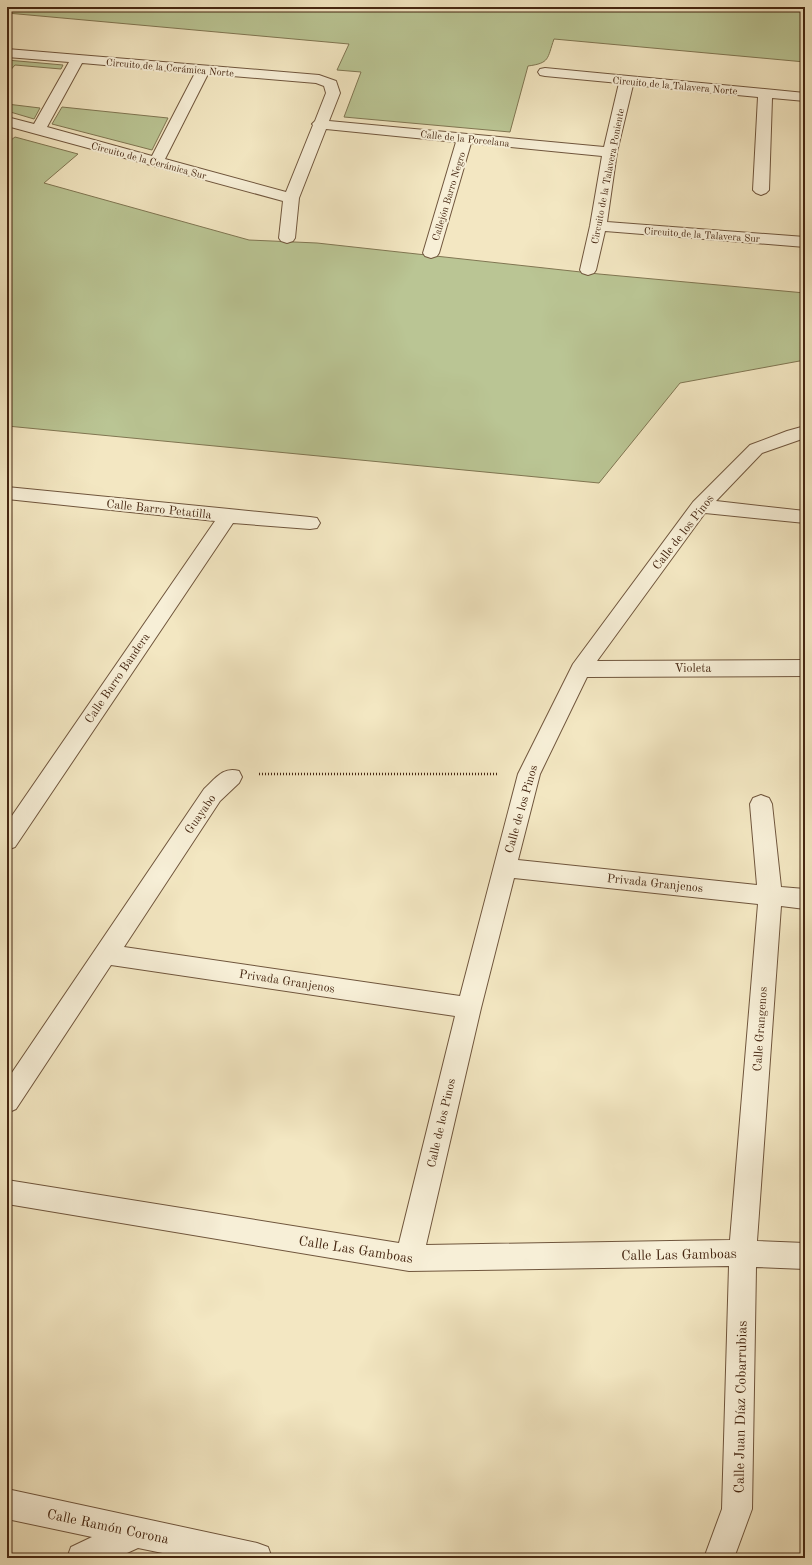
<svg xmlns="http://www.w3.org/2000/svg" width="812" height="1565" font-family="'Old Standard TT',serif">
<rect width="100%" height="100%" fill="#f3e7c2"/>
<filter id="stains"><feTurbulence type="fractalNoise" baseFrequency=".005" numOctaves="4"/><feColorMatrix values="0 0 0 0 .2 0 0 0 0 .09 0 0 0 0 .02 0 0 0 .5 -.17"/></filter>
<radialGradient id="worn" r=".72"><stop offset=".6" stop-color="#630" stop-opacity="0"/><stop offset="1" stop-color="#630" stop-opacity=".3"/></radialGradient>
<!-- green -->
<g fill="#bac594" stroke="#807652">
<path d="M7 7H805V62L554 39C547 59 550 63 528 66L510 132 344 117 361 72 337 70 349 44 7 13Z"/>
<path d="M7 60 63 65 61 69 15 65 7 74Z"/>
<path d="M7 104 40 108 34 119 7 111Z"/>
<path d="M62 107 168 118 152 150 52 124Z"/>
<path d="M15 137 78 154 44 183 249 240 317 243 599 274 805 293V360L680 383 599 483 7 426V143Z"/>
</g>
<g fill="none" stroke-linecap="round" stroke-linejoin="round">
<defs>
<g id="minor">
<path d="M7 49 319 75 336 81 340 93 329 121 604 147 619 83 545 76 540 75 538 72 540 69 545 68 805 93V101L772 98 769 190 766 193 761 195 756 193 753 190 758 97 633 85 617 152 607 222 805 237V247L605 231 596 270 594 273 588 275 582 273 580 270 590 226 602 156 471 143 439 253 437 256 431 258 425 256 423 253 456 142 326 129 299 198 295 238 293 241 287 243 281 241 279 238 283 201 7 126V117L34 124 69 62 7 57ZM82 63 195 73 152 156 47 127ZM208 74 316 83 324 86 326 93 315 121 312 124 313 125 286 192 165 159Z"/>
<path d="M805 426V438L762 453 716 501 805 511V523L705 513 597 661 805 660V676L587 677 540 774 518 860 757 885 750 804 753 798 761 795 769 798 772 804 781 887 805 889V909L781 906 757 1241 805 1243V1269L756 1267 752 1509 734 1558H704L722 1509 729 1266 409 1271 7 1204V1180L399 1243 455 1016 111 965 16 1109 7 1113V1080L204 789C215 779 223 766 239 771L242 777 239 783 220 801 124 947 460 996 518 774 573 664 693 502 750 445 787 431ZM514 878 758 904 730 1240 426 1245 481 1008Z"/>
<path d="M7 487 310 517 317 518 320 523 317 528 310 529 233 523 15 847 7 850V823L215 521 7 499Z"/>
<path d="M7 1489 257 1543 268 1547 272 1558H187L138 1548 116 1558H67L71 1547 92 1537 7 1519Z"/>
</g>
</defs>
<!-- minor casing -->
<use href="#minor" stroke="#70563d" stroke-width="2"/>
<!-- path -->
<path stroke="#452611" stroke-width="2.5" stroke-dasharray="1 2" stroke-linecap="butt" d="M259 774H498"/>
<!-- minor -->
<use href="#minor" fill="#f7efd7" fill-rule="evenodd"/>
</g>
<g text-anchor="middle" stroke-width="4" stroke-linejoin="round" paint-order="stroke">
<!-- far-street labels -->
<g font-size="10" fill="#452611" stroke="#f7efd7">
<text transform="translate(170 67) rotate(5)" y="4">Circuito de la Cerámica Norte</text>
<text transform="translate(675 85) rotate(5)" y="4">Circuito de la Talavera Norte</text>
<text transform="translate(465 138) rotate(6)" y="4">Calle de la Porcelana</text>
<text transform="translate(149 160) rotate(15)" y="4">Circuito de la Cerámica Sur</text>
<text transform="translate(607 176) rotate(-79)" y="4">Circuito de la Talavera Poniente</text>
<text transform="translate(448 196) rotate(-73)" y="4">Callejón Barro Negro</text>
<text transform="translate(702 234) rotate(4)" y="4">Circuito de la Talavera Sur</text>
</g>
<!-- street labels -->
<g font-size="12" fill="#452611" stroke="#f7efd7">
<text transform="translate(159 509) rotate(6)" y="4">Calle Barro Petatilla</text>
<text transform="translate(683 532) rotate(-52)" y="4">Calle de los Pinos</text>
<text x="693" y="672">Violeta</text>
<text transform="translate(117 678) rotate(-56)" y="4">Calle Barro Bandera</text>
<text transform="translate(521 809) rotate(-74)" y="4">Calle de los Pinos</text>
<text transform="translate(200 814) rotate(-55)" y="4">Guayabo</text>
<text transform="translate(655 883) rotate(6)" y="4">Privada Granjenos</text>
<text transform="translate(287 981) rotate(9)" y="4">Privada Granjenos</text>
<text transform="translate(760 1029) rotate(-86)" y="4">Calle Grangenos</text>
<text transform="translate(441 1123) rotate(-77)" y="4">Calle de los Pinos</text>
</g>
<!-- near-street labels -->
<g font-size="14" fill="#452611" stroke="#f7efd7">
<text transform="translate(356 1249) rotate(9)" y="5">Calle Las Gamboas</text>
<text transform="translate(679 1254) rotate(-1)" y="5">Calle Las Gamboas</text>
<text transform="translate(740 1407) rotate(-89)" y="5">Calle Juan Díaz Cobarrubias</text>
<text transform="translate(108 1526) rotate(12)" y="5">Calle Ramón Corona</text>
</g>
</g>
<!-- margin -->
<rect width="812" height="1565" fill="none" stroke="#f3e7c2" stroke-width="24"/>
<rect x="8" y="8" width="796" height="1549" fill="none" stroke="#452611" stroke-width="2"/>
<rect x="12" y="12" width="788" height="1541" fill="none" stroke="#452611"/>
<rect width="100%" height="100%" filter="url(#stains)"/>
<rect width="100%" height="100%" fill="url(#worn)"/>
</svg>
